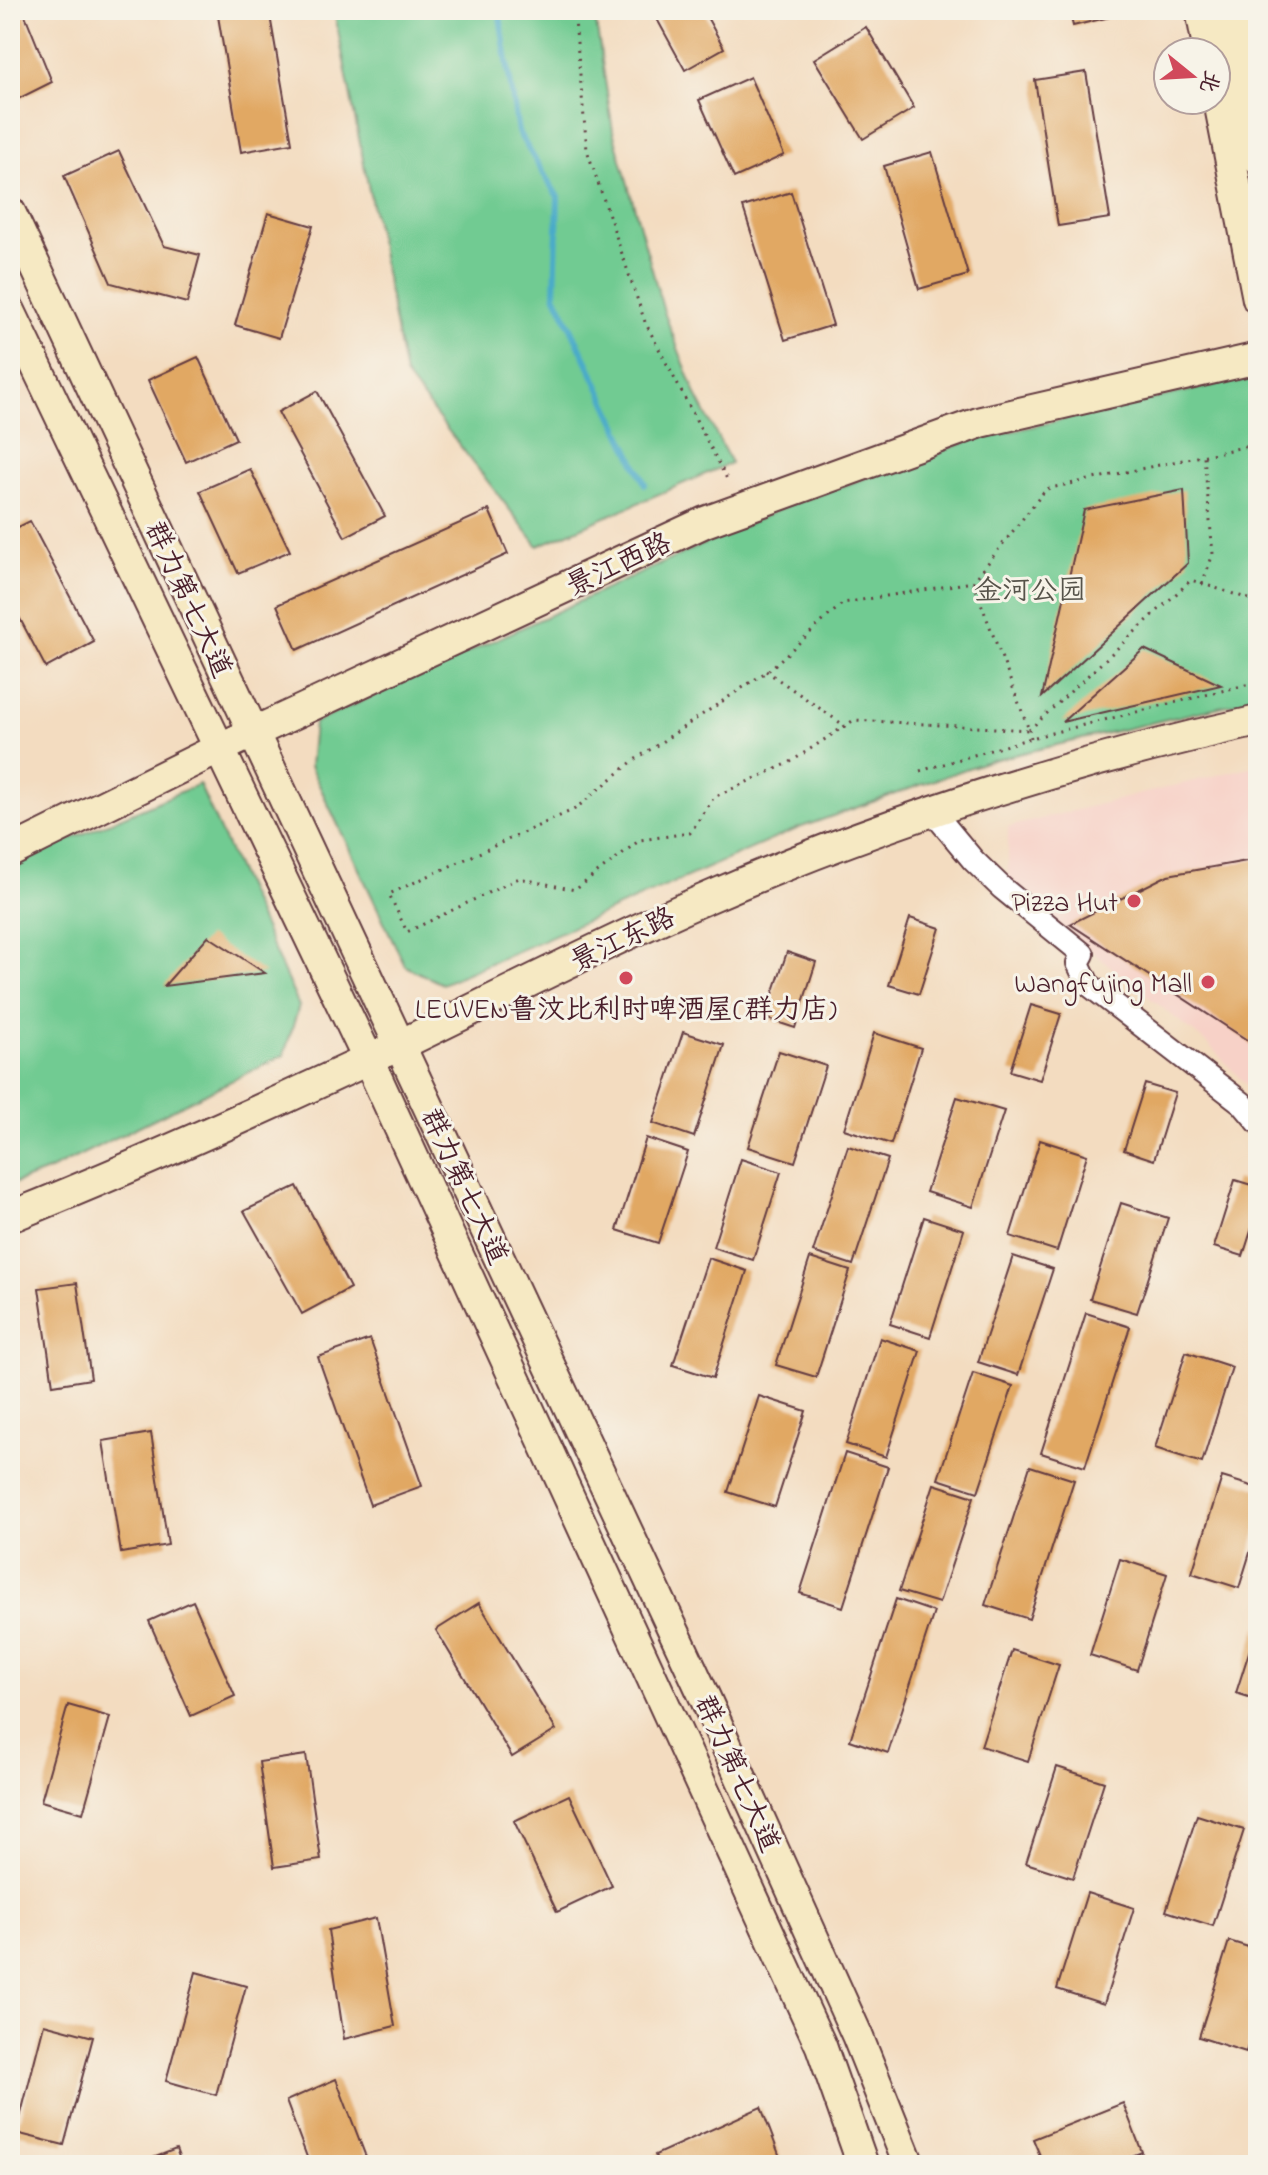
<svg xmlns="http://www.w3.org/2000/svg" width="1268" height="2175" font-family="'Indie Flower','LXGW WenKai TC',sans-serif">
<rect width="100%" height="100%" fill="#f7f3e8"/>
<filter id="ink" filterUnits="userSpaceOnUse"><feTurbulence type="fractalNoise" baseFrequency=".0125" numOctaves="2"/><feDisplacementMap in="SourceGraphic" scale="16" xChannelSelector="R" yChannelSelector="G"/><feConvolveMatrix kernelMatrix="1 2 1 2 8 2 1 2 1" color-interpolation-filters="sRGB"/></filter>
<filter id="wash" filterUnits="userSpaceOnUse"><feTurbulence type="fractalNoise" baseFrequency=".006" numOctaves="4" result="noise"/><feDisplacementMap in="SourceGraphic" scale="32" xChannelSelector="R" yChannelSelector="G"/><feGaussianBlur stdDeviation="1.8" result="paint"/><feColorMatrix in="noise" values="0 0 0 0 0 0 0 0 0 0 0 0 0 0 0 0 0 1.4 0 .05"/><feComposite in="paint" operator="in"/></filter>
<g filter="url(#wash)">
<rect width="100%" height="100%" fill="#f3dcc0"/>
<!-- built -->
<path fill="#f7d1c7" d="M1258 765V1098L1208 1044 1008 885V827Z"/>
<!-- green -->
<g fill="#71cb92" stroke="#5e755e" stroke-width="2">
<path d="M334 10H594L613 131 664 312 697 397 731 463 538 546 405 375Z"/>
<path d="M1258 375V698L988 761 799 828 442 984 405 966 310 766 314 723 789 505 969 441Z"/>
<path d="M199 784 299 1006 284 1055 50 1170 10 1185V865Z"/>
</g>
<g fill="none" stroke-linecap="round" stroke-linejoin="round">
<!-- stream -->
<path stroke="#4aaac9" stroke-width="6" d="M499 10 518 132 558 197 555 294 645 484"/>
</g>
<g id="blocks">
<!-- building -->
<g fill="#e1a863">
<path d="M10 10H23L52 82 10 103Z"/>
<path d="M217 10H269L292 143 241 152Z"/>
<path d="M652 10H703L724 48 685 70Z"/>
<path d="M1069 10H1125L1126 13 1073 26Z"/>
<path d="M866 27 914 108 863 139 814 59Z"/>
<path d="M1086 72 1110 218 1058 226 1035 80Z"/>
<path d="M750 77 784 155 734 178 699 100Z"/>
<path d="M119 151 164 246 200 255 187 303 111 283 64 176Z"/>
<path d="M932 152 968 275 919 289 884 166Z"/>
<path d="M791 192 833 325 785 340 743 207Z"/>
<path d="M268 213 313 226 279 338 235 325Z"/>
<path d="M198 357 236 439 186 462 148 380Z"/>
<path d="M317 391 385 516 345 537 278 412Z"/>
<path d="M250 469 290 551 238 573 200 491Z"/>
<path d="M1184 490 1188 563 1042 697 1084 510Z"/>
<path d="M489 510 508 554 297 650 277 605Z"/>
<path d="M30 521 94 642 46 668 10 600V531Z"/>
<path d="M1144 649 1221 685 1062 722Z"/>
<path d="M1258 859V1052L1247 1040 1070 924 1168 875Z"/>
<path d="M910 918 940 928 919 994 889 985Z"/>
<path d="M208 936 265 973 164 986Z"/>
<path d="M787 952 816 962 795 1028 765 1018Z"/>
<path d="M1031 1005 1061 1014 1040 1080 1010 1071Z"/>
<path d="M683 1032 724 1045 694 1137 653 1123Z"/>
<path d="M874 1033 921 1048 891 1144 844 1129Z"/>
<path d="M779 1051 826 1066 795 1162 748 1147Z"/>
<path d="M1145 1084 1175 1093 1154 1160 1124 1150Z"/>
<path d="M957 1097 1004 1111 973 1207 926 1192Z"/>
<path d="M646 1138 688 1152 658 1243 617 1230Z"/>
<path d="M1040 1140 1087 1155 1057 1251 1010 1236Z"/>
<path d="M848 1146 888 1159 853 1265 813 1252Z"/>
<path d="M741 1159 781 1172 753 1260 713 1247Z"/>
<path d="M1235 1180 1258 1187V1209L1243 1256 1214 1247Z"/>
<path d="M297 1186 350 1288 302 1314 244 1211Z"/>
<path d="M1121 1203 1168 1218 1137 1313 1090 1299Z"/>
<path d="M924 1217 964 1230 930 1337 890 1324Z"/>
<path d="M1013 1256 1053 1269 1018 1375 978 1362Z"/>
<path d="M708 1258 747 1271 713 1378 673 1365Z"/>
<path d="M810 1258 850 1271 816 1377 776 1365Z"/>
<path d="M77 1283 91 1379 53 1385 39 1288Z"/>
<path d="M1086 1313 1130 1327 1085 1467 1041 1453Z"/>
<path d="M880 1338 920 1351 886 1457 846 1444Z"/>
<path d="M370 1339 422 1486 370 1505 318 1357Z"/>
<path d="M1186 1352 1232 1367 1202 1463 1155 1448Z"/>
<path d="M973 1373 1013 1386 978 1492 938 1479Z"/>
<path d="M759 1396 806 1411 775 1507 728 1492Z"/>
<path d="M151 1433 168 1545 121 1553 103 1441Z"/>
<path d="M845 1453 888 1467 843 1607 800 1593Z"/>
<path d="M1030 1466 1074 1480 1029 1619 985 1605Z"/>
<path d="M1222 1477 1258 1488V1527L1239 1588 1192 1573Z"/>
<path d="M934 1484 974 1497 939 1603 899 1591Z"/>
<path d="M1120 1559 1167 1574 1137 1670 1090 1655Z"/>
<path d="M896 1599 934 1612 888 1753 850 1740Z"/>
<path d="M193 1601 235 1696 191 1716 149 1621Z"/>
<path d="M479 1603 556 1730 512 1757 436 1630Z"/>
<path d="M1257 1627H1258V1700L1236 1693Z"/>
<path d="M1012 1650 1059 1665 1028 1761 981 1746Z"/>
<path d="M68 1705 110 1717 83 1813 41 1801Z"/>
<path d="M306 1755 321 1860 274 1867 259 1762Z"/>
<path d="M1057 1767 1104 1782 1073 1878 1026 1863Z"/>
<path d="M569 1795 612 1886 557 1912 514 1821Z"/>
<path d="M1197 1815 1244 1830 1213 1926 1166 1911Z"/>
<path d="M1087 1893 1134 1908 1104 2004 1057 1989Z"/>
<path d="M376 1918 395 2026 344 2039 328 1930Z"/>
<path d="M1229 1941 1258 1950V2013L1246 2052 1199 2037Z"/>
<path d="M196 1972 246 1986 216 2095 166 2081Z"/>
<path d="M44 2024 93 2037 64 2145 16 2133Z"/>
<path d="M336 2079 369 2165H310L286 2101Z"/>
<path d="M1123 2103 1142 2152 1109 2165H1044L1033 2139Z"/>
<path d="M761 2107 783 2165H659L655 2155Z"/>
<path d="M176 2149 182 2165H135Z"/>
</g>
</g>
</g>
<g filter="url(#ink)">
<use href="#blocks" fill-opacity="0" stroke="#633b41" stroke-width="2"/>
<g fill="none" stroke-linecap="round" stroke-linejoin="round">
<defs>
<path id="service" d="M1232 20 1258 15"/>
<path id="minor" d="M934 813 973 860 1002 888 1083 954 1078 963 1088 984 1242 1103 1258 1122"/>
<g id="secondary">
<path d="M1201 10 1209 52"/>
<path d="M1229 10 1258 158"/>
<path d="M1216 86 1258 299"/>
<path d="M10 212 706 1700 857 2035 909 2165"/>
<path d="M10 311 368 1059 821 2046 863 2165"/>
<path d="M10 852 218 749 705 522 981 422 1258 358"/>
<path d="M10 1217C144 1163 275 1104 406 1042 505 994 604 943 705 899 882 822 1069 762 1258 721"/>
</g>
</defs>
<!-- service casing -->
<use href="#service" stroke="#633b41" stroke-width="15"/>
<!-- minor casing -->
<use href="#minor" stroke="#633b41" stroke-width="26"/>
<!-- secondary casing -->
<use href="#secondary" stroke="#633b41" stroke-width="34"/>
<!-- path -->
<g stroke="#633b41" stroke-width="3" stroke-dasharray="2 6" stroke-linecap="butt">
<path d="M574 10 587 150 645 322 728 481"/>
<path d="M973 582 1029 730 854 720 789 763 714 797 690 833 640 840 575 890 519 878 407 932 389 894 575 809 633 761 769 670 843 603 973 582 1046 489 1258 444"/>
<path d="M1202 584 1213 554 1204 456"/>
<path d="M766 671 845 726"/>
<path d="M1031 738 1029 730 1191 580 1258 602"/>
<path d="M920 771 1031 738 1258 682"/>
</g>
<!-- service -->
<use href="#service" stroke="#fff" stroke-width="11"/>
<!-- minor -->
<use href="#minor" stroke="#fff" stroke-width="22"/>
<!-- secondary -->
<use href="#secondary" stroke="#f6e9c3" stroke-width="30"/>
</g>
</g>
<!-- markers -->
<g fill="#d1495b" stroke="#f7f3e8" stroke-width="3">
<circle cx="1134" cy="901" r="8"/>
<circle cx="626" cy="978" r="8"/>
<circle cx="1208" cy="982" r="8"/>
</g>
<g text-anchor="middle" stroke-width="6" stroke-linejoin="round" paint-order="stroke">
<!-- street labels -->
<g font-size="28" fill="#4a1f2b" stroke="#f7f3e8">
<text transform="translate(618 563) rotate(-25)" y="10">景江西路</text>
<text transform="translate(190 599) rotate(65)" y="10">群力第七大道</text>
<text transform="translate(622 938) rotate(-26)" y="10">景江东路</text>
<text transform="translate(466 1186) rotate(65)" y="10">群力第七大道</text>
<text transform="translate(739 1773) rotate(66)" y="10">群力第七大道</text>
</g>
<!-- park labels -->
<g font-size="28" fill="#56534a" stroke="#f7f3e8">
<text x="1030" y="599">金河公园</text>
</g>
<!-- poi labels -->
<g font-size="28" fill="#4a1f2b" stroke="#f7f3e8" text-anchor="end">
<text x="1118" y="911">Pizza Hut</text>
<text x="1192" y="992">Wangfujing Mall</text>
<text x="626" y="1018" text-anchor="middle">LEUVEN鲁汶比利时啤酒屋(群力店)</text>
</g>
</g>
<!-- margin -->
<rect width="1268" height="2175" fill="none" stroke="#f7f3e8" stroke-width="40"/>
<!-- north arrow -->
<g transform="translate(1192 76) rotate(108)"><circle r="38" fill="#f7f3e8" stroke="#b29e9c" stroke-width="2"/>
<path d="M0-6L14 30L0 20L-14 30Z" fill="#d1495b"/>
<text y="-12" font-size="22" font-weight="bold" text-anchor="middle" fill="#4a1f2b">北</text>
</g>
</svg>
